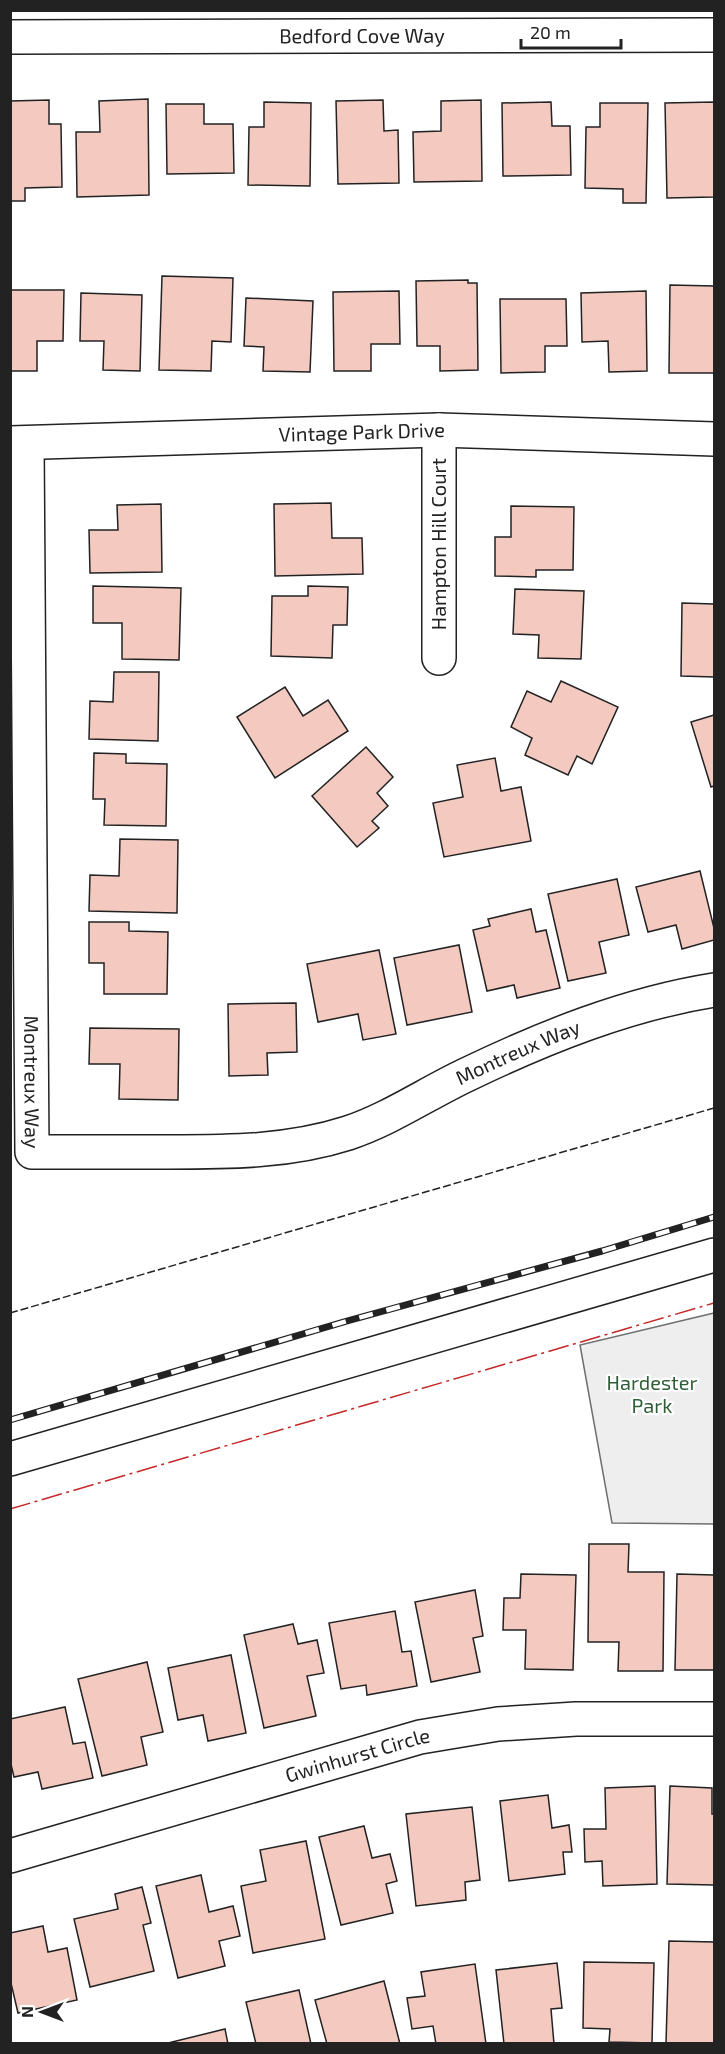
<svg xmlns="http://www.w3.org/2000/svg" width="725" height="2054" font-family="'Exo 2',sans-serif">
<rect width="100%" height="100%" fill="#fff"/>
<!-- green -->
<path fill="#eee" stroke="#6f6f6f" stroke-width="1.5" d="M714 1313V1524L612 1523 580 1345Z"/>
<!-- building -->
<g fill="#f3c9c0" stroke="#222" stroke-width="1.5">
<path d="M148 99 149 195 77 197 76 132H100L99 101Z"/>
<path d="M49 100V124H61L62 187 25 188V201H10V101Z"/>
<path d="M383 100 384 131 398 130 399 183 338 184 336 101Z"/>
<path d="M481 100 482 181 414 182 413 132 441 131V101Z"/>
<path d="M264 102 311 103 310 186 248 185 249 127H264Z"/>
<path d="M551 102 552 126H570L571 175 503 176 502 103Z"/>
<path d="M714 102V197L667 198 665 103Z"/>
<path d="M600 103H648L646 203H623V189L585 188 586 127H600Z"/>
<path d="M166 104H204V124H233L234 173 167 174Z"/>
<path d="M162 276 233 278 231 342 212 341 211 371 159 370Z"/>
<path d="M468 280V283H477L478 370 440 371V346H417L416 281Z"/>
<path d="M670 285 714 286V373H669Z"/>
<path d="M10 290H64L63 341H37V371H10Z"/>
<path d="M399 291 400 344H371V371H334L333 292Z"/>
<path d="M646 291 647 371 609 372 608 341 582 342 581 293Z"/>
<path d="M81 293 142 295 140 371 103 370 104 341H80Z"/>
<path d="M246 298 313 301 310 372 263 371 264 347 244 346Z"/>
<path d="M500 299H566L567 346H545V372L501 373Z"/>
<path d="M331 503 332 538H362L363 574 275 576 274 504Z"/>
<path d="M161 504 162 572 90 573 89 530H118L117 505Z"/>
<path d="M511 506 574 507 573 570H536V577L495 576V537H511Z"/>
<path d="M93 586 181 588 179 660 122 659V623H93Z"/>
<path d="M308 586 348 587 347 625H333L332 658 271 656 272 596H308Z"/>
<path d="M515 589 584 591 581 659 538 658 539 635 513 634Z"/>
<path d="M682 603 714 604V677L681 676Z"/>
<path d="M114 672H159L158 741 89 739 90 701 113 702Z"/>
<path d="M561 681 618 707 592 764 577 756 568 775 525 755 532 738 511 727 527 691 551 702Z"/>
<path d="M285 687 303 716 328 700 348 731 275 778 237 717Z"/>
<path d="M714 715V786L711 787 691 722Z"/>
<path d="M366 747 393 777 377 793 388 806 372 821 379 828 357 847 312 796Z"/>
<path d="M94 753 126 754V763L167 764 166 826 104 825 105 799H93Z"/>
<path d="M495 758 501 791 521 787 531 841 444 857 433 803 463 797 457 765Z"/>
<path d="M120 839 178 840 177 913 89 911 90 875 119 876Z"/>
<path d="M700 871 714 928V940L682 949 676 925 648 932 636 887Z"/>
<path d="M617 879 629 935 599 942 606 973 568 981 548 894Z"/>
<path d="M531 909 536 932 546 930 560 988 517 998 514 985 487 991 473 930 490 926 488 919Z"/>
<path d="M89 922H129V931L168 932 167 994H104V963H89Z"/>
<path d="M459 945 472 1012 407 1025 394 958Z"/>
<path d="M379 950 396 1034 363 1040 358 1014 318 1022 307 964Z"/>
<path d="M296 1003 297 1052 267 1053 268 1075 229 1076 228 1004Z"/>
<path d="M90 1028 179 1029 178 1100 119 1099 120 1064H89Z"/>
<path d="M589 1544H629L628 1572H664L663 1671H618L619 1642H588Z"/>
<path d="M521 1574 576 1575 573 1670 525 1669 526 1630H503L504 1598H520Z"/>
<path d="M677 1574 714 1575V1670H675Z"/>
<path d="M475 1590 483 1636 473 1638 480 1672 431 1682 415 1602Z"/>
<path d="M395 1611 402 1652 411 1651 417 1686 367 1695 366 1685 341 1689 329 1623Z"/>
<path d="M293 1624 298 1644 317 1640 324 1673 307 1676 316 1716 264 1728 244 1635Z"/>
<path d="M231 1655 246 1733 208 1741 203 1715 178 1720 168 1668Z"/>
<path d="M147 1662 163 1732 141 1737 147 1765 102 1776 78 1679Z"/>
<path d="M65 1707 73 1744 85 1742 93 1778 42 1789 38 1772 14 1777 10 1760V1719Z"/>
<path d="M655 1786 657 1884 603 1886 602 1861 585 1862 584 1829H606L605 1788Z"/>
<path d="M670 1786 712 1788V1814H714V1885L667 1884Z"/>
<path d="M548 1795 552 1828 569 1825 572 1852H563L565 1874 509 1881 500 1801Z"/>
<path d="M472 1807 480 1880 465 1882 466 1900 416 1906 406 1814Z"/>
<path d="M364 1826 372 1858 390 1854 397 1881 386 1884 393 1913 341 1925 319 1837Z"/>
<path d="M306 1841 325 1939 253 1953 241 1886 266 1881 260 1850Z"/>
<path d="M201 1875 209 1912 233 1906 240 1936 219 1941 225 1966 178 1978 156 1886Z"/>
<path d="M142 1887 151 1923 143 1925 154 1971 90 1987 74 1919 118 1909 115 1894Z"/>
<path d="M43 1926 48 1952 67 1948 77 2000 18 2013 10 1979V1933Z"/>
<path d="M669 1941 714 1942V2044L666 2043Z"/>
<path d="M584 1962 654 1963 652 2043 609 2042 610 2029 583 2028Z"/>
<path d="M557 1963 562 2008 551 2009 554 2044H504L496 1970Z"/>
<path d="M475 1964 486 2044H436L433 2026 412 2029 407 1998 425 1996 421 1972Z"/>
<path d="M384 1981 400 2044H327L315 2000Z"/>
<path d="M299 1990 311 2044H256L246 2002Z"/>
<path d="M225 2029 228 2044H164Z"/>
</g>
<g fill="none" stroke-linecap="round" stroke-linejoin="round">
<defs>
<g id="minor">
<path id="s1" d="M10 37 714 35"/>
<path d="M439 430V658"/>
<path id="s2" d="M10 443 439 430 714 439"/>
<path id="s3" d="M27 443 32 1152C77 1152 123 1152 168 1152 229 1152 289 1152 348 1133 390 1119 426 1094 466 1075 545 1037 627 1004 714 990"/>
<path d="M10 1459 714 1255"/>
<path id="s4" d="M10 1856 420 1737 498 1724 576 1719H714"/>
</g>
</defs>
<!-- minor casing -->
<use href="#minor" stroke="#222" stroke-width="36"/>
<!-- minor -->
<use href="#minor" stroke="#fff" stroke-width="33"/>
<defs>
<path id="rail" d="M10 1420 347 1321 602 1251 714 1217"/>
</defs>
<!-- rail casing -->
<use href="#rail" stroke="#222" stroke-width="7"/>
<!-- rail -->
<use href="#rail" stroke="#fff" stroke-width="4.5" stroke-dasharray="14" stroke-linecap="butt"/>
<!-- fence -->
<path stroke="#222" stroke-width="1.5" stroke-dasharray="8 3" stroke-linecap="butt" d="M10 1313 714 1108"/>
<!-- power -->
<path stroke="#c62828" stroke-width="1.5" stroke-dasharray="21 4.5 3 4.5" stroke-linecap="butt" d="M10 1509 714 1303"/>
</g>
<g text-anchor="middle" stroke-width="4.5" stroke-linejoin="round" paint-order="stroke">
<!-- street labels -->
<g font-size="20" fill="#222" stroke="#fff">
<text dy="7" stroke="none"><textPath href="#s1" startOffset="352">Bedford Cove Way</textPath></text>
<text dy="7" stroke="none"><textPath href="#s2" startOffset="352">Vintage Park Drive</textPath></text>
<text transform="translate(439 544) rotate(-90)" y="7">Hampton Hill Court</text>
<text dy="7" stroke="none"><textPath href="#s3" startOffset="1215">Montreux Way</textPath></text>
<text dy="7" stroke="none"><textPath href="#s3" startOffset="639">Montreux Way</textPath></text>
<text dy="7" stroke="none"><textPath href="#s4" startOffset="362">Gwinhurst Circle</textPath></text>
</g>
<!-- park labels -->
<g font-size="20" fill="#2f5e38" stroke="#fff">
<text x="652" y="1390">Hardester<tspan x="652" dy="23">Park</tspan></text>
</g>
</g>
<!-- border -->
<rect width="725" height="2054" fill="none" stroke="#222222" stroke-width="24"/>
<!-- north arrow -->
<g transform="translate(42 2012) rotate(270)" stroke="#ffffff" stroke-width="4.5" paint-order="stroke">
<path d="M0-4.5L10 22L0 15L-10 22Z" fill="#222222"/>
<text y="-9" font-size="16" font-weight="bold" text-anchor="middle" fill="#222222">N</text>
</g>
<!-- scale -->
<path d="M521 39v9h100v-9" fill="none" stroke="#222222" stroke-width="3"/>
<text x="530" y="39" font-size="18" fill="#222222" stroke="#ffffff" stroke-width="4.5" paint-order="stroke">20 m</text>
</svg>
